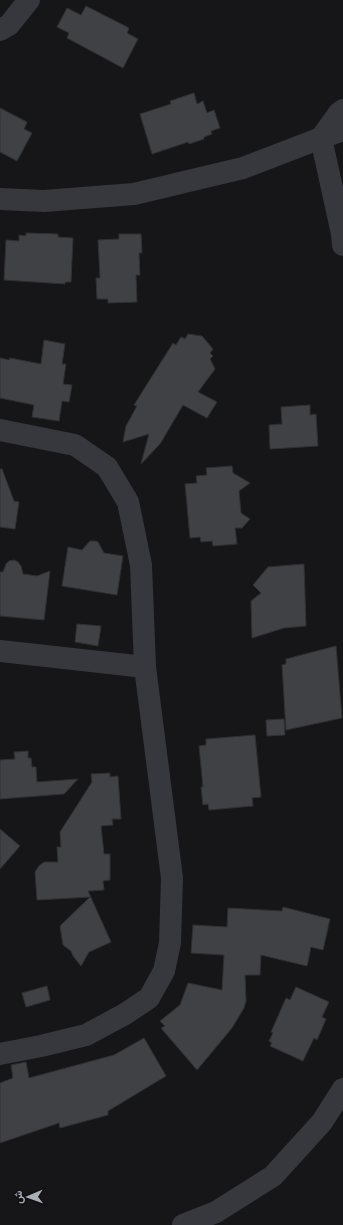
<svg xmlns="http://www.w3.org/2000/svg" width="343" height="1225" font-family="'Nunito Sans',Vazirmatn,sans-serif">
<rect width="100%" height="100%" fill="#161618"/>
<!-- building -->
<g fill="#404145" stroke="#303034">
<path d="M86 6 129 28 127 33 138 39 123 68 67 38 69 33 57 27 67 8 81 15Z"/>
<path d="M194 93 197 104 203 101 207 113 214 110 220 128 211 131 212 134 204 137V139L189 144 188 142 152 154 140 114 171 104 170 101Z"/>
<path d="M0 108 27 122 24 129 32 133 17 161 0 152Z"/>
<path d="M26 233 58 234V237L73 238 71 282H65V284L4 280 6 240 19 241V235L26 236Z"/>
<path d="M119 234H141L142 253H139L140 275H136L137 302 108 303V299H97L96 278H100L98 240 119 239Z"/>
<path d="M188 334 202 336 213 349 210 353 213 356 210 359 215 369 198 392 217 402 207 418 183 405 160 444 141 464 149 434 123 442 126 426 137 406 134 405 173 343 176 345 181 337 185 339Z"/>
<path d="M44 340 65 344 62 364H66L63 384 72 385 69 402 62 401 59 421 32 417 34 405 0 398V358L9 360 10 358 41 364Z"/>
<path d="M310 405V415L316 414 318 446 270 449 269 425 282 424 281 407Z"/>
<path d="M232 466 233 473 250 483 239 491 241 513 250 519 242 528H235L237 544 213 546 212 541 201 542 200 537 190 538 185 484 197 483 196 476 207 475 206 468Z"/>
<path d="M0 469H2L14 501 19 502 15 529 0 527Z"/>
<path d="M90 541H95L98 542 104 553 123 556 117 595 62 586 68 547 82 550Z"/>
<path d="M14 560 18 562 21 566 23 574 37 576 50 571 44 620 0 616V572H3L6 564 9 561Z"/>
<path d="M304 564 306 626 284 628 252 638 251 601 261 593 253 585 268 567Z"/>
<path d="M77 624 101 626 98 646 75 642Z"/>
<path d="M336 646 342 718 286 730 282 665 286 664V659Z"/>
<path d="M284 719 285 735 267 736 266 720Z"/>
<path d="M255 735 261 797 252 798 253 806 209 810 208 804 203 805 201 787H203L199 746 206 745V739Z"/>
<path d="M28 751V758H31L32 767H36L37 782 78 779 64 794 0 799V760L15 759 14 752Z"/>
<path d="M110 773V777L118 776 121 819H112L113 825 101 826 104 854H110V880L103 881 104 890 88 891 111 942 89 952 81 966 73 956 71 951 63 945 60 926 90 897 37 900 35 872 39 866 44 862H58L57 847H61L60 832 92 782 91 774Z"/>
<path d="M0 829 20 846 0 869Z"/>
<path d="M283 907 330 919 323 950 311 947 307 966 261 955 260 975H245L246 1001 244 1008 232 1028 197 1070 161 1028 165 1026 160 1021 180 1005 188 983 222 990 224 955 191 953 193 925 227 927 228 908 282 911Z"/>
<path d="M47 986 50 1000 26 1007 22 993Z"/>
<path d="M296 987 329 1002 322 1017 326 1019 317 1040 314 1038 303 1061 270 1046 272 1043 269 1041 273 1033 271 1032 286 998 290 1000Z"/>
<path d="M144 1038 166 1076 108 1111V1115L60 1128 59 1123 0 1143V1083L13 1078 11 1065 26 1062 29 1078 114 1055Z"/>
</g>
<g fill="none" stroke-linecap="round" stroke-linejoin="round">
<!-- minor -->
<g stroke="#37383d" stroke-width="22">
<path d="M0 30 9 25 29 0"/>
<path d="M343 110 339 113 321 138 342 234 343 245"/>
<path d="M0 199 44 201 134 194 243 168 321 138 343 130"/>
<path d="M0 430 75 445 107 467 128 502 141 565 145 667 172 878 170 943 164 971 149 998 125 1014 86 1035 41 1046 0 1054"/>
<path d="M0 651 145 667"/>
<path d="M183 1225 216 1212 273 1176 322 1122 343 1089"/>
</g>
</g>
<!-- north arrow -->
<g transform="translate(28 1197) rotate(268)" stroke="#111113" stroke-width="3" paint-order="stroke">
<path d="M0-3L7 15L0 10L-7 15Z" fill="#a8adb8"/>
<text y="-6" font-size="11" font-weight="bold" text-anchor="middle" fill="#a8adb8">ش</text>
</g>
</svg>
